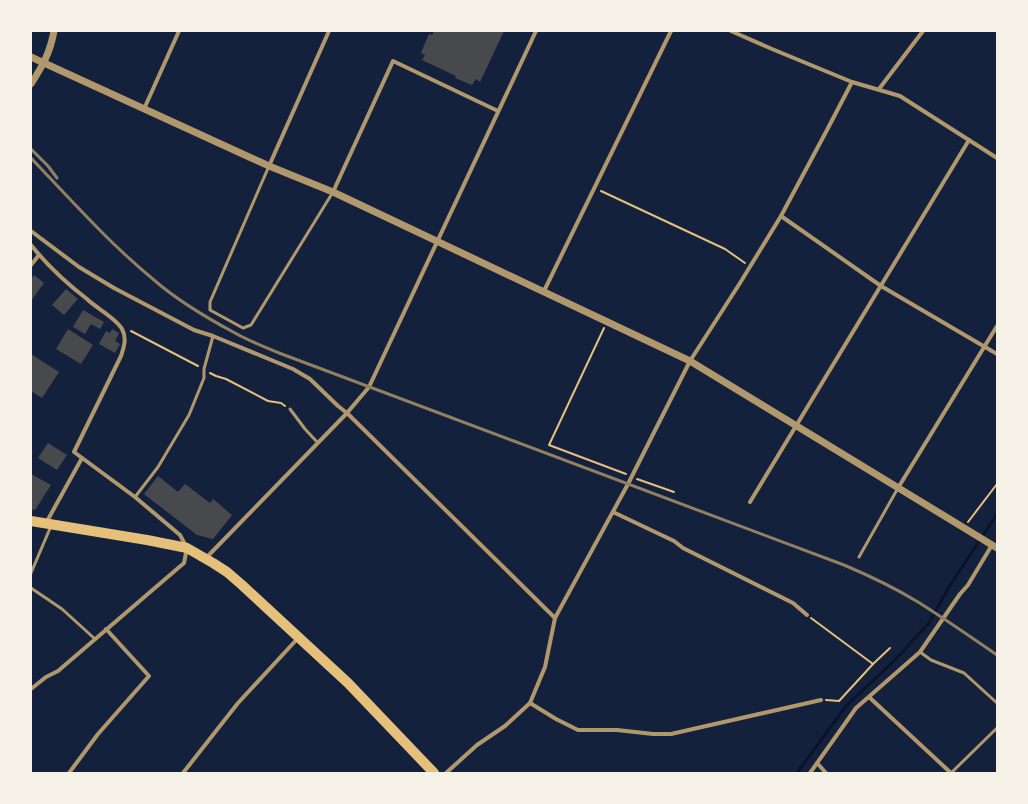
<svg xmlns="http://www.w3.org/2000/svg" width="1028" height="804" font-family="'Work Sans',sans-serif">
<rect width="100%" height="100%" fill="#14213d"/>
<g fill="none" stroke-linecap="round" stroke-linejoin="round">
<!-- stream -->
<path stroke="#0b132b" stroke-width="3" d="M797 773 846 706 895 660 929 623 949 587 997 514"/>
</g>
<!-- building -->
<g fill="#48494c">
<path d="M434 31H504L480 82 476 79 472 85 455 78 456 76 422 60 425 55 421 53 429 34 432 35Z"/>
<path d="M34 275 44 283 31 301V279Z"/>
<path d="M66 289 78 299 64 315 52 305Z"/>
<path d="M83 310 104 322 100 329 91 324 85 334 73 327Z"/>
<path d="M68 329 93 345 81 364 56 349Z"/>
<path d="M112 329 119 333 115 341 120 344 115 353 99 344 106 331 110 333Z"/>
<path d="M31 354 59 372 42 398 31 391Z"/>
<path d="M48 443 67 455 57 470 38 458Z"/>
<path d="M31 474 51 485 35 510 31 509Z"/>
<path d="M158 476 178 492 185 484 210 503 213 499 232 515 213 539 197 535 144 494Z"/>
</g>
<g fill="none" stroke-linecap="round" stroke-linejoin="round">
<!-- path -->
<g stroke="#e5c07b" stroke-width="2">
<path d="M601 191 725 249 745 263"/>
<path d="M604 328 549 445 626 474"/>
<path d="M131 331 198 366"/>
<path d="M210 373 216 376 226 379 268 401 281 403 285 406"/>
<path d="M637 479 674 492"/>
<path d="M968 522 997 484"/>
<path d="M811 618 873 664"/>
<path d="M826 700 839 701 873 664 890 648"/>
</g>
<!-- service -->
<g stroke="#b1986c" stroke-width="3">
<path d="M269 166 210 302V310L243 328 251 325 333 192"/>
<path d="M290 409 305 429 318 443"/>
<path d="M135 497 158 467 189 415 204 378V369L213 336"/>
<path d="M859 557 898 488"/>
<path d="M31 573 51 526"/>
<path d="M31 588 62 609 95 639"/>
<path d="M920 652 931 660 964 673 997 703"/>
<path d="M951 773 997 728"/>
</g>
<!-- minor -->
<g stroke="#b1986c" stroke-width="4">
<path d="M731 31 772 49 852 82 900 96 997 158"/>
<path d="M879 89 923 31"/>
<path d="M144 109 179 31"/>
<path d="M269 166 329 31"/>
<path d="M333 192 393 61 498 111"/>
<path d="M781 216 881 286 997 354"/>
<path d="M31 231 79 267 114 288 194 330 213 336 293 369 310 379 338 406 347 413 555 618"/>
<path d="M31 245C47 265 66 283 87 299 96 308 116 318 122 329 127 338 124 347 121 356L74 452 135 497 180 535 187 548 184 563 58 671 46 677 31 689"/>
<path d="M31 265 39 255"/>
<path d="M544 291 671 31"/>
<path d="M898 488 997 326"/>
<path d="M750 502 969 140"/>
<path d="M613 512 674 541 683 548 793 603 807 615"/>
<path d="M46 523 82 458"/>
<path d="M206 558 347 413 369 387 536 31"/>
<path d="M869 697 951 773"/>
<path d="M530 703 556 719 578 730H617L653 734H671L821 700"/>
<path d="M817 763 826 773"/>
<path d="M69 773 98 734 149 676 106 629"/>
<path d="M183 773 238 703 299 637"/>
<path d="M446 773 477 745 505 726 530 703 545 667 555 618 628 484 690 361 740 283 781 216 827 130 852 82"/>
<path d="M810 773 856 708 920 652 960 594 968 585 992 545"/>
</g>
<!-- tertiary -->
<g stroke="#b1986c" stroke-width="7">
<path d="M31 57 269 166 333 192 690 361 997 548"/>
<path d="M31 84C43 65 50 53 54 31"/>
</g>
<!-- trunk -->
<path stroke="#e5c07b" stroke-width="10" d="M31 521 147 540 187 548 213 563 227 572 242 585 348 683 434 773"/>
<!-- rail -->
<g stroke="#918062" stroke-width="3">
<path d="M31 149 48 166 57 178"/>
<path d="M31 158C71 200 109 243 154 280 178 301 207 318 235 333 249 341 265 347 279 353L844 565C870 576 895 588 918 602 945 619 971 637 997 655"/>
</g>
</g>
<!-- border -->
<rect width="1028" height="804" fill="none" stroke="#f6f1e7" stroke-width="64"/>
</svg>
